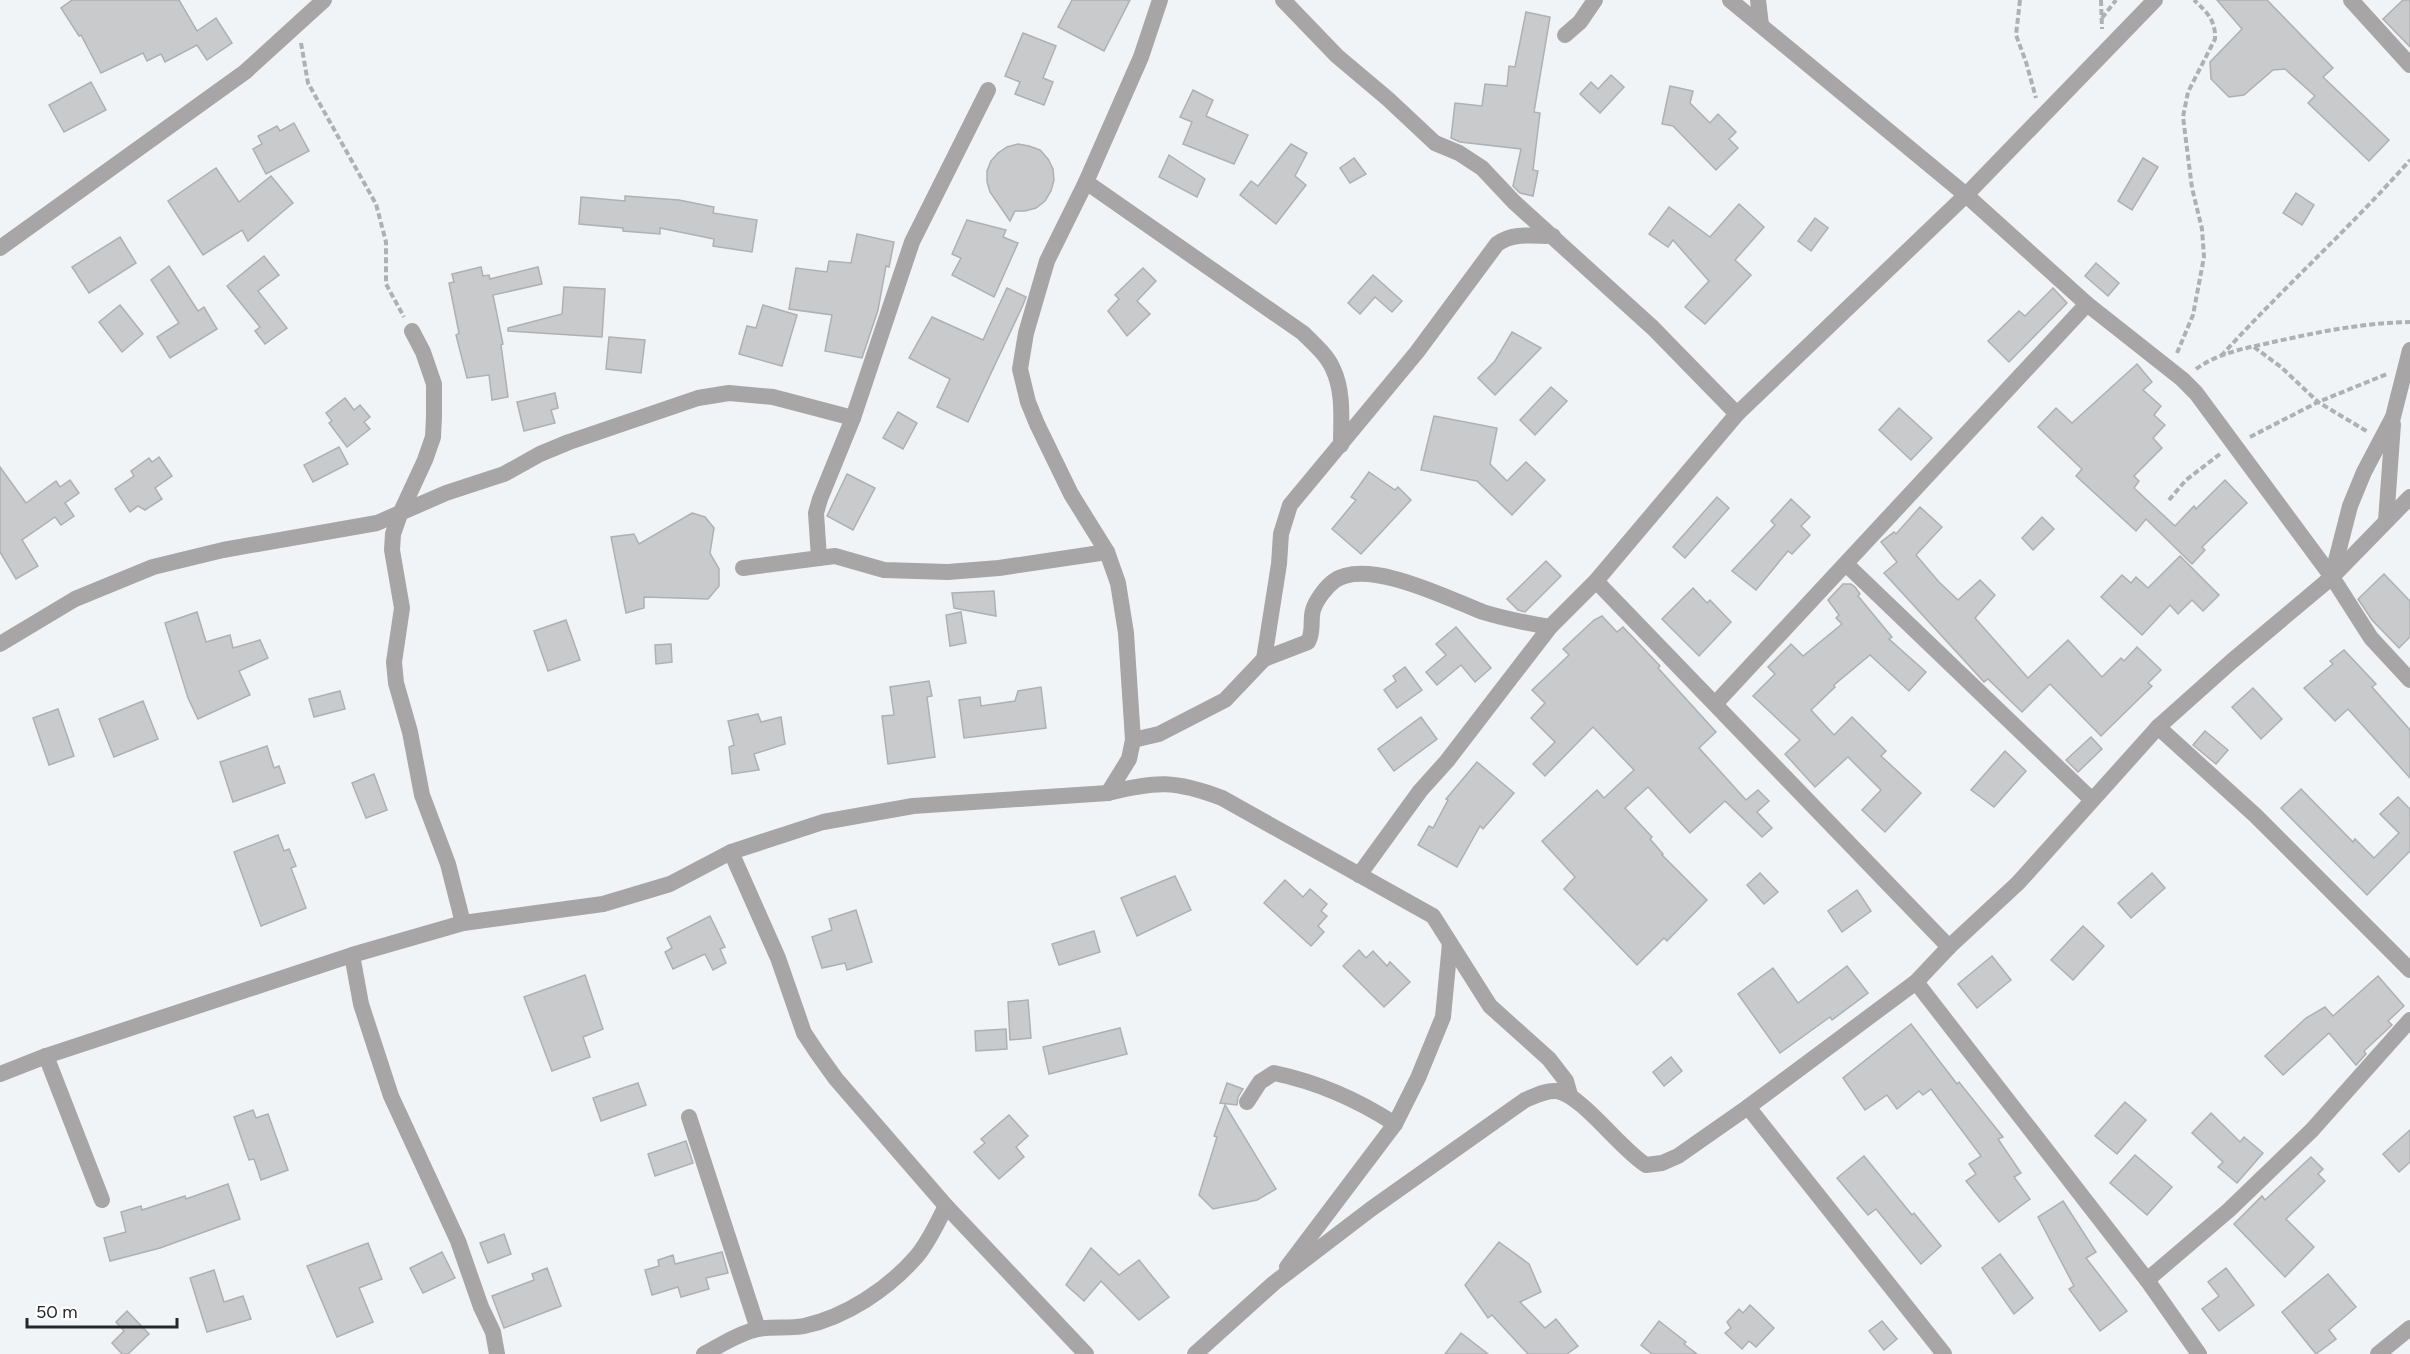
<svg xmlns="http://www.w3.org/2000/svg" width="2410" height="1354" font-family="Figtree,sans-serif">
<rect width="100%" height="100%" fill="#f1f4f6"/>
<!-- building -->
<g fill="#c8cacc" stroke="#aeb0b2" stroke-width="1.5">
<path d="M72 0H179L197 31 216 18 232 43 207 60 197 45 165 62 161 54 147 61 143 53 101 73 81 35 79 36 61 8Z"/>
<path d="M1072 0H1130L1104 51 1058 27Z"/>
<path d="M2217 0H2267L2333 68 2323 77 2389 140 2369 161 2308 103 2315 96 2285 69 2273 70 2244 95 2229 97 2211 79 2210 62 2242 29Z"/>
<path d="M2403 0H2410V47L2383 19Z"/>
<path d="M1526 12 1550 17 1534 112 1540 113 1533 170 1538 171 1533 196 1520 193 1513 186 1521 149 1460 142 1451 138 1455 103 1482 106 1485 84 1507 86 1509 66 1515 67Z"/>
<path d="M1023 33 1056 46 1043 78 1053 82 1044 105 1015 94 1020 82 1005 76Z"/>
<path d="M1611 75 1624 87 1600 113 1580 94 1591 82 1598 89Z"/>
<path d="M91 82 106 110 64 132 49 105Z"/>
<path d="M1670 86 1693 91 1690 103 1710 123 1718 114 1736 132 1729 139 1738 148 1716 170 1673 126 1662 124Z"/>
<path d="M1193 90 1213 100 1206 116 1248 135 1234 164 1183 144 1192 122 1180 117Z"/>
<path d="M294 123 309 151 266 174 253 149 262 144 258 136 277 126 280 131Z"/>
<path d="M1018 144 1029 146 1040 150 1048 159 1053 169 1054 180 1051 191 1045 201 1036 208 1025 211H1015L1010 221 990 192 987 182V171L991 161 998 153 1007 147Z"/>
<path d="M1291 144 1307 153 1295 176 1306 185 1276 224 1240 195 1251 181 1258 186Z"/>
<path d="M1169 155 1205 179 1197 197 1159 177Z"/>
<path d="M1354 158 1366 174 1350 183 1340 168Z"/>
<path d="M2143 158 2158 167 2132 210 2118 201Z"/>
<path d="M216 168 239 202 271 176 293 203 248 241 242 230 203 255 168 201Z"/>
<path d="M2296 193 2314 205 2302 225 2283 213Z"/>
<path d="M625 196 679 200 714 207 713 213 757 220 752 252 713 246 714 239 660 228V234L623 231V228L579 224 581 197 625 201Z"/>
<path d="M1739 204 1764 227 1735 260 1751 275 1705 324 1685 307 1709 281 1673 240 1668 247 1649 234 1669 207 1710 237Z"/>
<path d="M1815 218 1828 228 1811 251 1798 241Z"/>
<path d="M967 220 1006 230 1003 237 1018 243 994 297 952 275 961 258 952 254Z"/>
<path d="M857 234 894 242 889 267 886 266 878 310 862 358 825 351 832 315 789 309 796 268 827 272 829 261 851 263Z"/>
<path d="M120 237 136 263 89 293 72 267Z"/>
<path d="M264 256 279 275 258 291 287 328 265 344 255 331 260 327 227 286Z"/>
<path d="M2096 263 2119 283 2108 296 2085 276Z"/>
<path d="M169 266 198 311 204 307 217 329 170 358 157 337 179 323 151 280Z"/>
<path d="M481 267 483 276 489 275 490 279 538 267 542 284 493 295 503 344 501 345 508 397 492 400 489 375 467 378 456 335 459 333 449 283 454 282 452 274Z"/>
<path d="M1143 268 1156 281 1137 301 1150 314 1127 336 1108 311 1119 299 1115 295Z"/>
<path d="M1373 275 1402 301 1392 312 1375 297 1360 314 1348 303Z"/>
<path d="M564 287 605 289 602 337 508 331V328L562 314Z"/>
<path d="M1007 288 1026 297 1023 305 968 422 937 407 950 379 909 358 932 317 983 340Z"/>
<path d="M2053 288 2067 303 2009 362 1988 341 2019 311 2025 316Z"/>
<path d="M120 305 143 334 122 352 99 322Z"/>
<path d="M763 305 797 315 782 366 739 354 747 326 756 328Z"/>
<path d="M1512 332 1541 348 1495 395 1478 378 1495 361Z"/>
<path d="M609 337 645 340 641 373 606 369Z"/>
<path d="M2137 364 2152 382 2143 390 2161 406 2154 415 2165 425 2153 438 2162 448 2134 476 2139 481 2134 488 2175 526 2194 506 2196 509 2225 480 2247 503 2202 547 2205 550 2192 564 2146 519 2136 531 2076 476 2082 469 2038 427 2056 408 2072 423Z"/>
<path d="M1551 387 1567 401 1535 435 1520 420Z"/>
<path d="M555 393 558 408 551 410 555 423 524 431 517 402Z"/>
<path d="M345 398 354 410 360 405 370 417 364 422 370 429 347 447 329 423 332 421 326 413Z"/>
<path d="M1899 408 1932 438 1911 460 1879 430Z"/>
<path d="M898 412 917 423 903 449 883 438Z"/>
<path d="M1434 416 1497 428 1490 464 1507 481 1526 462 1545 480 1512 515 1477 481 1421 470Z"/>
<path d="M339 447 348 464 313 482 304 465Z"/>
<path d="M159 457 172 476 155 488 162 499 145 510 138 506 130 512 115 489 134 476 131 471 149 458 152 462Z"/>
<path d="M0 467 26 503 56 481 60 487 70 480 79 493 65 503 74 516 61 525 55 517 22 540 38 566 16 579 0 552Z"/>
<path d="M1369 472 1395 490 1398 487 1411 500 1361 554 1332 529 1356 500 1351 497Z"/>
<path d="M847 474 875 488 853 530 827 516Z"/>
<path d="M1717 497 1729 508 1685 558 1673 547Z"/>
<path d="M1791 499 1810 517 1801 526 1810 535 1792 554 1788 551 1756 590 1732 571 1775 525 1771 521Z"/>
<path d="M1920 507 1942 527 1916 555 1939 582 1958 600 1980 580 1995 595 1975 618 2028 678 2068 640 2102 677 2121 658 2124 661 2137 647 2161 670 2148 683 2152 686 2101 736 2050 684 2022 712 1988 679 1984 682 1884 573 1897 562 1881 542 1894 532 1896 534Z"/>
<path d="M692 513 705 517 714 528 710 553 719 569V586L708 599 644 597V608L626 613 611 537 634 534 639 544Z"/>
<path d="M2042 517 2054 529 2033 550 2022 538Z"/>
<path d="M2180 556 2219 595 2203 611 2192 600 2178 614 2170 605 2142 635 2101 597 2122 575 2131 583 2136 577 2148 588Z"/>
<path d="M1546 561 1561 576 1525 612 1518 610 1507 599Z"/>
<path d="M2384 574 2410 601V637L2399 648 2372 620 2358 599Z"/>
<path d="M1843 584H1851L1855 587 1860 594 1858 596 1892 637 1889 639 1926 672 1909 691 1870 655 1834 685 1835 687 1811 710 1834 735 1852 717 1886 751 1881 756 1921 793 1885 832 1862 810 1881 790 1848 757 1815 787 1785 754 1800 740 1753 696 1775 674 1768 667 1791 644 1803 656 1842 624 1836 618 1839 615 1828 600Z"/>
<path d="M1693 588 1707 603 1710 600 1731 622 1699 656 1662 619Z"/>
<path d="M994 591 996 616 954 608 952 593Z"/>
<path d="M197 612 206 642 230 635 233 648 260 640 268 658 239 671 250 695 198 719 188 698 165 623Z"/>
<path d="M961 612 966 643 950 646 946 615Z"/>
<path d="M1602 616 1617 632 1623 627 1660 666 1658 668 1716 732 1699 748 1746 800 1758 790 1769 801 1757 812 1772 828 1762 837 1725 801 1690 833 1648 787 1625 808 1652 837 1650 839 1663 854 1662 855 1707 900 1667 941 1664 938 1637 965 1564 889 1575 877 1542 841 1597 790 1604 798 1634 770 1593 727 1545 776 1533 764 1555 742 1531 718 1545 703 1532 690 1569 655 1563 649 1594 620Z"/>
<path d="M566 620 580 660 548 671 534 631Z"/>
<path d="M1456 627 1491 668 1475 682 1461 665 1437 685 1426 672 1446 655 1436 644Z"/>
<path d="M671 644 672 662 656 664 655 645Z"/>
<path d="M2344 650 2376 684 2372 687 2410 730V778L2348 709 2335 721 2304 688 2333 664 2330 661Z"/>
<path d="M1405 667 1422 690 1397 708 1384 690 1396 681 1393 676Z"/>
<path d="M929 681 932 696 927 697 935 757 888 764 882 716 894 715 890 687Z"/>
<path d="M1041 687 1046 728 964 738 959 700 980 697 981 706 1015 701 1018 691Z"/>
<path d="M2253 688 2282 719 2261 739 2232 707Z"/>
<path d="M340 691 345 709 314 717 309 699Z"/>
<path d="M143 701 158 739 114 757 99 719Z"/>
<path d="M58 709 74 756 49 765 33 718Z"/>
<path d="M758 714 761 722 781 717 785 744 754 754 759 770 732 774 729 747 734 745 728 721Z"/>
<path d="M1421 717 1437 739 1394 771 1378 749Z"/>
<path d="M2205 731 2228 750 2216 764 2193 745Z"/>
<path d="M2091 737 2102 749 2078 772 2066 760Z"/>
<path d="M267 746 274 768 279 766 285 783 233 802 220 762Z"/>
<path d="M2005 751 2026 771 1994 807 1971 790Z"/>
<path d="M1477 762 1514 793 1483 829 1480 826 1457 867 1418 845 1429 826 1433 828 1448 800 1446 799Z"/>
<path d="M374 774 387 810 366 818 352 783Z"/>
<path d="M2301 789 2353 842 2355 839 2374 858 2399 833 2380 814 2398 797 2410 809V851L2367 895 2281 808Z"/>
<path d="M278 835 284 851 289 849 296 866 291 868 306 908 261 926 234 852Z"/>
<path d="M1760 873 1778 892 1764 904 1747 885Z"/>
<path d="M2152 873 2165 888 2131 918 2118 903Z"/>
<path d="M1175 876 1191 910 1137 936 1121 898Z"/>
<path d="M1285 880 1303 897 1310 889 1327 904 1321 911 1327 916 1318 926 1324 932 1311 946 1264 903Z"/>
<path d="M1857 890 1871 911 1842 932 1828 911Z"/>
<path d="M856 910 872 962 847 970 845 963 822 968 812 937 832 930 829 919Z"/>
<path d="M710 916 725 947 720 949 726 963 713 970 705 954 673 969 665 952 672 948 667 938Z"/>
<path d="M2083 926 2104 946 2073 980 2051 960Z"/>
<path d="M1094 931 1100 952 1059 965 1052 944Z"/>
<path d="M1359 950 1366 958 1373 951 1387 966 1390 962 1410 982 1384 1007 1343 966Z"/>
<path d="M1992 956 2011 980 1977 1008 1958 984Z"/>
<path d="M1847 966 1868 993 1832 1020 1830 1017 1780 1053 1738 994 1773 968 1798 1003Z"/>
<path d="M585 975 603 1029 583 1037 590 1057 552 1071 524 997Z"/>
<path d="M2378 976 2404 1006 2388 1021 2392 1025 2364 1051 2366 1054 2356 1065 2329 1033 2283 1075 2265 1056 2306 1018 2325 1007 2333 1016Z"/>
<path d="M1028 1000 1031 1038 1010 1040 1008 1002Z"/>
<path d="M1911 1024 1957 1084 1959 1082 2003 1137 1998 1139 2021 1173 2014 1177 2030 1199 1999 1222 1966 1181 1976 1174 1969 1164 1981 1156 1931 1089 1923 1095 1919 1091 1897 1109 1887 1095 1865 1110 1843 1078Z"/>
<path d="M1120 1028 1127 1054 1049 1074 1043 1047Z"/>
<path d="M1006 1029 1007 1049 976 1051 975 1031Z"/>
<path d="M1671 1057 1682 1071 1664 1086 1653 1072Z"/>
<path d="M638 1083 646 1105 601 1121 593 1098Z"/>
<path d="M1227 1083 1243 1089 1238 1097 1237 1105 1220 1103Z"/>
<path d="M2125 1102 2146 1120 2117 1154 2095 1136Z"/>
<path d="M1225 1105 1276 1189 1257 1200 1213 1209 1199 1195 1217 1137 1214 1136Z"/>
<path d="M253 1110 256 1118 268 1114 288 1170 261 1180 254 1159 249 1160 234 1117Z"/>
<path d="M2211 1113 2240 1142 2244 1137 2263 1153 2237 1183 2218 1167 2223 1162 2192 1133Z"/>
<path d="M1009 1115 1028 1136 1016 1147 1024 1157 999 1179 974 1152 985 1143 981 1139Z"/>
<path d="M2410 1130V1162L2399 1172 2383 1154Z"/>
<path d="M686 1141 693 1163 655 1176 648 1154Z"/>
<path d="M2135 1155 2172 1187 2147 1215 2110 1183Z"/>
<path d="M1864 1156 1912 1215 1914 1213 1941 1246 1921 1264 1876 1209 1868 1215 1837 1178Z"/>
<path d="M2311 1157 2323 1169 2318 1174 2325 1181 2286 1219 2314 1247 2285 1277 2234 1224 2262 1196 2265 1200Z"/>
<path d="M228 1184 240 1219 160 1248 110 1261 104 1238 126 1232 121 1212 141 1206 142 1210 185 1196 186 1199Z"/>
<path d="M2063 1201 2096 1252 2086 1258 2127 1311 2100 1331 2069 1289 2074 1286 2038 1217Z"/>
<path d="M504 1234 511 1254 488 1263 480 1243Z"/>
<path d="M1499 1242 1529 1264 1541 1292 1520 1302 1545 1328 1556 1319 1578 1346 1567 1354H1528L1492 1315 1488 1318 1465 1285Z"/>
<path d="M368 1243 382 1279 359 1288 373 1322 337 1337 307 1266Z"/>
<path d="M1091 1248 1119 1275 1139 1260 1169 1297 1139 1320 1101 1281 1084 1301 1066 1285Z"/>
<path d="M442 1252 455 1278 423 1293 410 1268Z"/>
<path d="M722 1252 728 1273 706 1278 709 1289 681 1297 678 1287 652 1295 645 1270 659 1266 658 1260 673 1255 675 1264Z"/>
<path d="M2000 1254 2033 1298 2014 1314 1982 1268Z"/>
<path d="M547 1268 561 1306 504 1328 492 1296 534 1280 532 1274Z"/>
<path d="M2226 1268 2254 1305 2219 1331 2202 1309 2219 1296 2208 1282Z"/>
<path d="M214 1270 224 1302 243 1296 251 1319 207 1332 190 1278Z"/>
<path d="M2328 1274 2356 1307 2329 1330 2336 1339 2316 1354 2282 1312Z"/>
<path d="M1750 1305 1774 1328 1756 1347 1749 1341 1742 1349 1725 1333 1731 1328 1727 1322 1739 1309 1743 1313Z"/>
<path d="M127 1311 149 1334 128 1354H122L112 1343 124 1331 116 1322Z"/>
<path d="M1659 1321 1686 1342 1684 1344 1697 1354H1652L1641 1345Z"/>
<path d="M1882 1321 1897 1339 1884 1350 1869 1331Z"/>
<path d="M1461 1333 1488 1354H1445Z"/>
</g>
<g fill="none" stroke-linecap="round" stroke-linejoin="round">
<!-- path -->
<g stroke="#aeb1b2" stroke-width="4" stroke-dasharray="6 3" stroke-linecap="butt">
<path d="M2020 0 2016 35 2026 62 2036 98"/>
<path d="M2101 0 2102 29"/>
<path d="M2102 18 2116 0"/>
<path d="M301 43 308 83 376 204 386 242V284L404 317"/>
<path d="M2254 347 2281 367 2318 402 2368 432"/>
<path d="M2177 353 2193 315 2204 257 2202 229 2192 188 2183 117 2188 92 2215 39C2216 21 2207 12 2194 0"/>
<path d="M2221 356C2282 289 2350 228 2410 160"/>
<path d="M2196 369C2219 352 2251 347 2278 341 2323 331 2364 323 2410 322"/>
<path d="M2250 437 2318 402 2387 374"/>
<path d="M2169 500 2186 480 2220 454"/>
</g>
<!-- minor -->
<g stroke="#a7a5a5" stroke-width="16">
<path d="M1283 0 1337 56 1388 99 1435 143 1459 153 1482 168 1514 202 1653 328 1737 414"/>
<path d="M1730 0 1966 195 2087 304 2182 379 2196 393 2332 577 2371 638 2410 680"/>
<path d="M1758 0 1761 25"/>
<path d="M2351 0 2410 65"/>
<path d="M1565 35 1580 22 1595 0"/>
<path d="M1086 182 1303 333C1314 344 1327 355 1333 369 1344 392 1341 420 1341 445"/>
<path d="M0 248 245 72 324 0"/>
<path d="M412 331 423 352 434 384V416L433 437 425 460 400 514 393 534 392 550 402 608 394 662 396 683 410 732 422 795 448 864 463 923"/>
<path d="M2386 521 2393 424"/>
<path d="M819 558 816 513 820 499 853 418 912 242 988 90"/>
<path d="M1846 564 2092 800"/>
<path d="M743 568 835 556 884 570 948 572 999 568 1107 552"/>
<path d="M2332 576 2350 506 2364 472 2393 417 2410 350"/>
<path d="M1596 581 1949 947"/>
<path d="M0 644 75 599 153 567 223 550 377 523 446 493 504 474 540 454 569 442 698 398 729 393 773 397 853 418"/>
<path d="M1264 659 1279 564 1281 534 1290 505 1417 352 1497 244C1513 232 1533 236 1553 236"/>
<path d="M1715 704 2087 304"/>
<path d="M2158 727 2256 816 2410 970"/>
<path d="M1133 740 1159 734 1225 700 1264 659 1308 642C1314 631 1310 621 1313 610 1316 600 1326 587 1334 581 1367 557 1449 599 1483 612 1505 619 1527 623 1550 627"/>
<path d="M1108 793 1129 759 1133 740 1126 633 1118 583 1107 552 1071 494 1037 424 1028 402 1020 369 1026 333 1047 261 1086 182 1141 57 1160 0"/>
<path d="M731 852 778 958 804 1033 818 1054 836 1079 946 1206 1086 1354"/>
<path d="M1359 875 1420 791 1447 761 1550 627 1596 581 1737 414 1966 195 2155 0"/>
<path d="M352 955 361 1004 391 1096 458 1241 481 1307 493 1332 497 1354"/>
<path d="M1916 982 2147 1280 2199 1354"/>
<path d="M46 1056 102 1200"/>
<path d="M0 1074 46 1056 352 955 463 923 603 904 670 884 731 852 823 822 913 806 1108 793C1156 781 1175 780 1222 798L1433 916 1490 1006 1549 1059 1566 1081 1570 1095"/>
<path d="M1247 1102 1260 1082 1274 1073C1317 1082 1358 1100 1395 1124"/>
<path d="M1748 1107 1944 1354"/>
<path d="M689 1117 758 1329"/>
<path d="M1287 1267 1395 1124 1418 1078 1443 1017 1450 943"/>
<path d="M2147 1280 2229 1210 2312 1130 2410 1020"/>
<path d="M704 1354C721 1345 739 1333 758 1329 773 1326 789 1329 804 1326 846 1317 888 1289 916 1257 929 1242 937 1223 946 1206"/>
<path d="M1195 1354 1274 1283 1371 1209 1525 1100C1535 1096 1545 1090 1557 1091 1582 1095 1620 1149 1646 1165L1662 1163 1678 1156 1748 1107 1916 982 1949 947 2018 883 2158 727 2232 661 2332 577 2410 497"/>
<path d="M2378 1354 2410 1328"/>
</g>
</g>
<!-- scale -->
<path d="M27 1318v9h150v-9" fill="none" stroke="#262728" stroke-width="3"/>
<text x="36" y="1318" font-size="18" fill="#262728" stroke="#ffffff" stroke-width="4.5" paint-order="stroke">50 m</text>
</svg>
